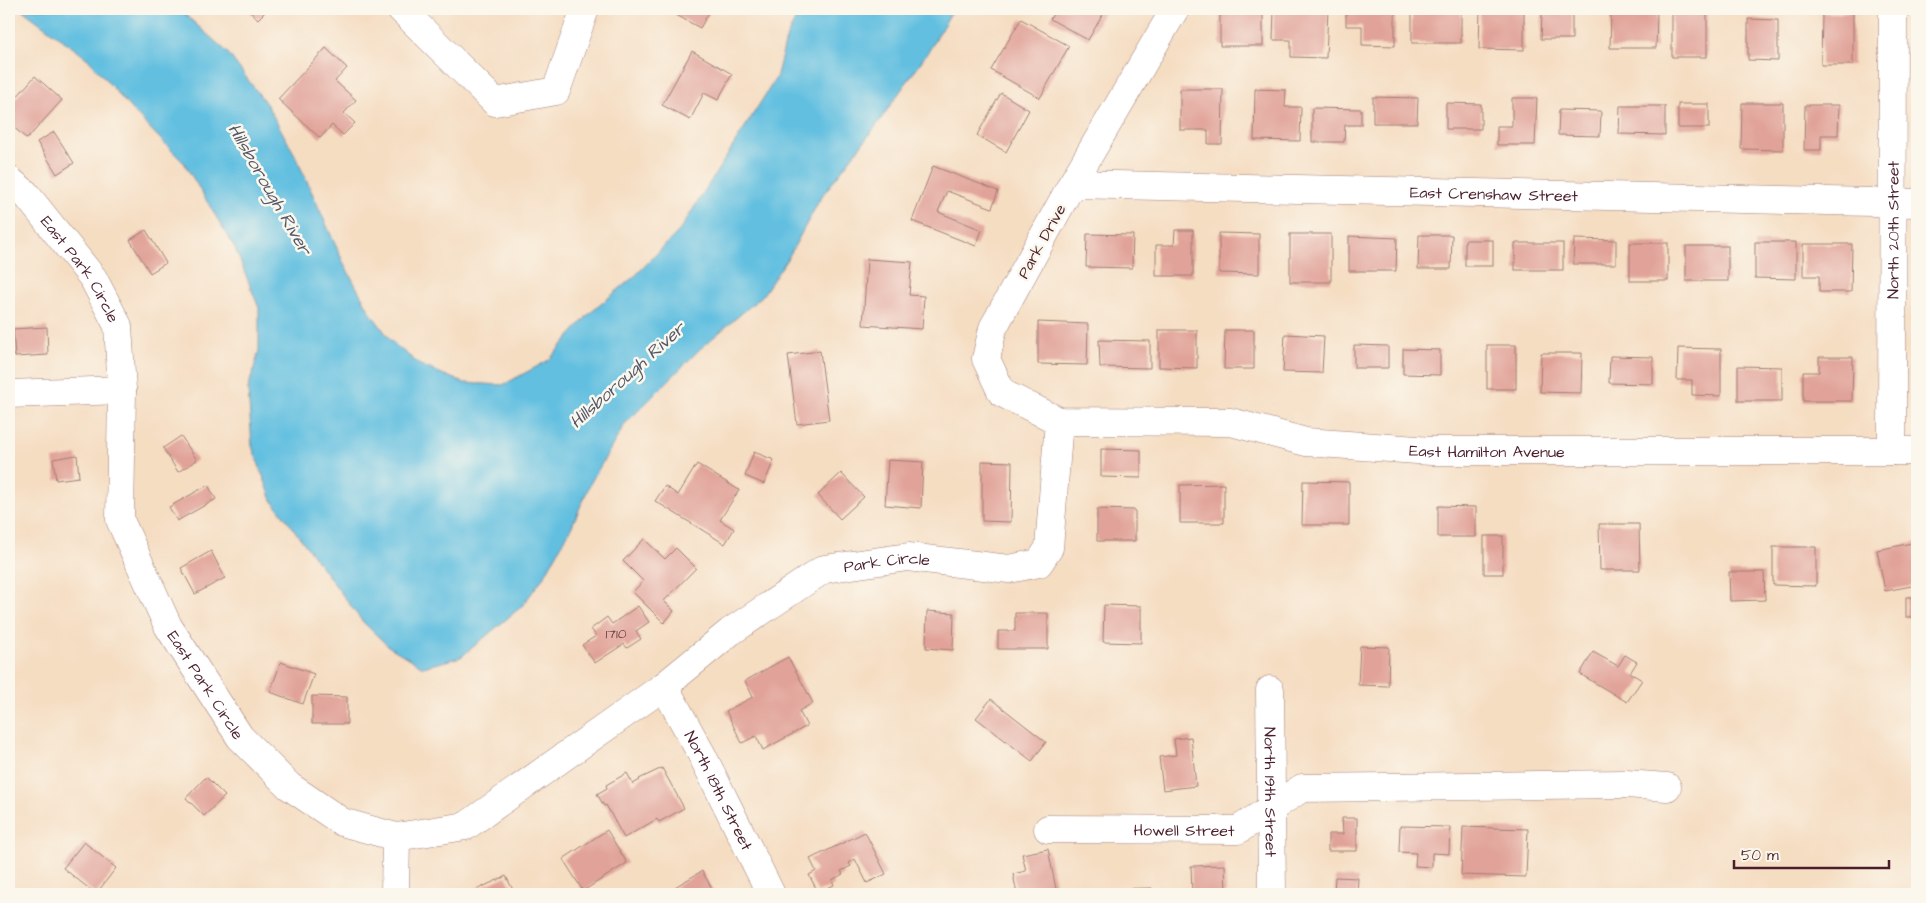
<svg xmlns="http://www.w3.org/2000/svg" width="1926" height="903" font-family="'Architects Daughter',sans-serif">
<rect width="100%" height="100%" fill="#fbf7ec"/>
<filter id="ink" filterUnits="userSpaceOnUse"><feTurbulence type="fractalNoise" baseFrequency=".02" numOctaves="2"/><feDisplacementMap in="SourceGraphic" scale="10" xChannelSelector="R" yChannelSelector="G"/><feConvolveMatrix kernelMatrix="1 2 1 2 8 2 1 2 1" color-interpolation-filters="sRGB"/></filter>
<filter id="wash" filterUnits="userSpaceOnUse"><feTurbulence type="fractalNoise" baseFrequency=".0096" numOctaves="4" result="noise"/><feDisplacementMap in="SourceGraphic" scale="20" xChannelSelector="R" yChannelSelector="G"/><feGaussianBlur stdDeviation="1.12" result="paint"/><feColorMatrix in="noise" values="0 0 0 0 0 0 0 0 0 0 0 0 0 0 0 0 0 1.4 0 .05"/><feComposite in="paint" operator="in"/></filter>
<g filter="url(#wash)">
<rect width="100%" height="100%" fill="#f5ddc2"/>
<!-- water -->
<path fill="#62bfe0" stroke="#566f86" d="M21 9H179L227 52 267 105 295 155 344 264 370 312 392 342 420 365 464 383 503 385 549 360 589 314 636 275 680 230 776 78 787 36 801 9H953L930 49 873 130 821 197 789 256 762 296 701 348 625 424 591 482 571 528 545 575 522 606 461 657 423 667 388 646 362 621 272 500 252 446 248 389 259 351V308L235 248 184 163 132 110 88 59Z"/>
<g id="blocks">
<!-- building -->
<g fill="#e1a399">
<path d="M247 9H268L258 19Z"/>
<path d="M670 9H711L700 28 669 11Z"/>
<path d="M1056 9H1106L1088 40 1050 19Z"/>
<path d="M1220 9H1249V12H1263V46H1220Z"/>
<path d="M1274 9H1328L1326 58 1291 57V40H1273Z"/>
<path d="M1346 9H1395V46L1362 45V26H1346Z"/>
<rect x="1412" y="9" width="49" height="34"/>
<path d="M1480 9H1524V50L1479 49Z"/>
<path d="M1611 11 1657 12 1656 48H1610Z"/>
<rect x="1672" y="12" width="35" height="45"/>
<path d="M1542 13 1572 14V39H1541Z"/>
<path d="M1822 13H1853V65H1821Z"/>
<path d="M1021 19 1069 46 1040 98 991 70Z"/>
<path d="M1748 19 1778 20V61L1748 60Z"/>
<path d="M326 48 347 68 335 81 356 100 344 113 355 123 343 135 332 125 320 138 278 99Z"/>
<path d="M692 51 732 74 718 100 704 93 690 120 662 105Z"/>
<path d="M35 76 62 100 27 139 9 123V106Z"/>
<path d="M1180 89H1223L1222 144H1208V130H1180Z"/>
<path d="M1255 89 1286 90 1285 107H1301L1300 141 1254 140Z"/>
<path d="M1001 93 1029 110 1006 152 977 135Z"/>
<path d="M1373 97 1418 98 1417 123H1373Z"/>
<path d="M1512 98H1537L1535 145H1497V126H1512Z"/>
<path d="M1446 103 1481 104V129H1446Z"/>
<path d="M1742 103H1783V150L1741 149Z"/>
<rect x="1678" y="104" width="31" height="24"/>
<path d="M1805 105H1839L1838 135H1821V150H1804Z"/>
<path d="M1620 106H1665V135L1619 134Z"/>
<path d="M1312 108 1361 109V125H1345L1344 142H1312Z"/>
<path d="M1559 110 1601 111 1600 136 1558 135Z"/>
<path d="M54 132 74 163 57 174 37 142Z"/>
<path d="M933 166 998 191 992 208 947 191 938 212 982 230 976 246 912 221Z"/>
<path d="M146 230 166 263 150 273 130 240Z"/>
<path d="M1175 230H1193V276H1156V245H1174Z"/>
<path d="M1219 233 1259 234V274L1219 273Z"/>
<path d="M1087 234 1133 235 1132 268 1086 267Z"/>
<rect x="1290" y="234" width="41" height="48"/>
<path d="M1419 235H1452L1451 269H1418Z"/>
<path d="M1349 236 1397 238 1396 271H1349Z"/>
<path d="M1574 239 1616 240V264H1573Z"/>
<rect x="1465" y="240" width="28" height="26"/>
<path d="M1755 242H1796V279L1755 278Z"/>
<rect x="1515" y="243" width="48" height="27"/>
<rect x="1630" y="243" width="38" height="38"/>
<path d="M1803 244H1852L1851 292H1819V276H1803Z"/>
<rect x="1686" y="246" width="42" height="35"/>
<path d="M867 259 912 262 909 295 924 296 922 329 863 325Z"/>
<path d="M1038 322 1088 324 1087 365 1038 364Z"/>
<path d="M47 327 48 355 15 357 13 329Z"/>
<path d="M1159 330H1197V368L1159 367Z"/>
<path d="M1225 330H1254V369H1224Z"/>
<path d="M1285 334 1324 336 1322 373 1283 372Z"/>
<path d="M1099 340 1150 341V368L1100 367Z"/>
<path d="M1354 345 1388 346V368H1354Z"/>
<rect x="1487" y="345" width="29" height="44"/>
<path d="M1678 348 1721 349V396L1692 395V380H1677Z"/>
<path d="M1403 349 1440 350V375L1403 374Z"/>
<path d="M820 351 829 420 797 424 788 355Z"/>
<path d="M1541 353H1582L1581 393 1540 392Z"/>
<path d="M1610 356 1653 357V384L1609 383Z"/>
<path d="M1819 357H1853L1852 401H1803V372H1819Z"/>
<path d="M1738 366 1782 367V401H1738Z"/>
<path d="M181 436 197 460 178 472 163 448Z"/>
<path d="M1101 449 1141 450V478L1101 477Z"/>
<path d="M754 452 774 460 764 484 745 476Z"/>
<path d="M77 455 79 477 56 480 53 459Z"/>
<path d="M888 460 923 462 921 508 885 505Z"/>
<path d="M982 461 1012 462 1011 522 982 521Z"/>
<path d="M697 464 739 490 720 520 734 529 725 544 655 501 665 486 678 495Z"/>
<path d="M841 473 864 497 840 519 818 495Z"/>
<path d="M1303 481 1349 482V525H1302Z"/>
<path d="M1224 484V523H1180V485Z"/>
<path d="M208 485 216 499 177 521 169 507Z"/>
<path d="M1438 506 1476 507V537H1438Z"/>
<path d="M1097 509 1135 510V541H1097Z"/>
<path d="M1599 524H1639L1640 570H1600Z"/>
<rect x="1484" y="536" width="19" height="38"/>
<path d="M644 539 665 559 676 548 696 568 664 601 674 611 664 623 633 592 643 581 623 561Z"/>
<path d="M1917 542V570L1915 571 1917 585 1885 591 1877 550Z"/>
<path d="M1773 547H1816V586L1773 585Z"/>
<path d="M211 551 225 578 195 594 181 568Z"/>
<path d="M1729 572H1764L1765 600 1730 601Z"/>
<rect x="1906" y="597" width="11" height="20"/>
<path d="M1104 605 1141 606V643L1103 642Z"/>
<path d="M638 606 649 622 636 631 641 639 627 648 624 644 595 663 582 645 596 636 591 629 607 617 612 624Z"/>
<path d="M927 611 954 613 953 650 926 648Z"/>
<path d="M1015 613H1048V649H998V631H1015Z"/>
<path d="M1360 646 1389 647 1388 686 1358 685Z"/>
<path d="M1593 652 1618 666 1625 655 1637 662 1630 673 1642 680 1627 702 1580 674Z"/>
<path d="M788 657 813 703 799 711 807 726 763 750 756 736 742 743 726 711 753 697 745 681Z"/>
<path d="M281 662 314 674 303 704 270 692Z"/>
<path d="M312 696 347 697V724H312Z"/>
<path d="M991 699 1046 742 1032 761 976 718Z"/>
<path d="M1191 737 1196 786 1163 790 1159 757 1176 755 1174 739Z"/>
<path d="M662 768 684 808 659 822 657 819 624 838 606 805 604 806 597 794 607 788 606 785 627 773 633 784 640 780 639 779Z"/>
<path d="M206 777 225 796 204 816 186 798Z"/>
<path d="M1342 818H1357V851H1328V834H1343Z"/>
<path d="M1400 826 1450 827 1449 854 1432 853V867L1415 866 1416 853 1399 852Z"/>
<path d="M1463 827 1528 829 1526 877 1461 875Z"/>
<path d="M607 830 627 863 583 891 563 859Z"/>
<path d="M865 832 886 874 867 883 855 859 849 863 851 866 841 871 843 874 832 880 834 885 818 892 809 875 816 871 810 859Z"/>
<path d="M84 842 116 868 96 894 63 868Z"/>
<path d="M1048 849 1057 894H1017L1013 874 1026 871 1022 854Z"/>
<path d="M1225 865 1226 894H1192L1191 866Z"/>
<path d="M702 871 715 894H679L675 887Z"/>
<path d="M506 876 515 894H467Z"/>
<path d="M1335 877 1358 878 1357 894H1334Z"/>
<path d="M1152 888V894H1111V889Z"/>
</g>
</g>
</g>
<g filter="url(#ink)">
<use href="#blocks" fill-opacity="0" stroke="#a07e76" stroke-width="1"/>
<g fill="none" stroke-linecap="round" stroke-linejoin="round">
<defs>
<g id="minor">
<path d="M401 9 495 102 556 91 585 9"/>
<path id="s1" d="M1175 9 1072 184 993 328 986 359 1002 393 1059 421 1231 422 1306 442 1431 451H1917"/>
<path id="s2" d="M9 180 25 193 93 278 118 326 122 390 120 520 168 626 240 737 289 786 342 822 396 837 466 826 664 686 730 632 824 569 908 557 1009 569 1039 563 1049 548 1059 421"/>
<path id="s3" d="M1072 184 1917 203"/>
<path d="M9 394 122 390"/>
<path id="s4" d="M1892 451 1893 9"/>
<path id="s5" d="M664 686 702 755 771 894"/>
<path id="s6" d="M1270 690 1272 894"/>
<path id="s7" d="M1048 829 1238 830 1302 788 1626 784 1667 787"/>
<path d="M395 894 396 837"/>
</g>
</defs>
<!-- minor casing -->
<use href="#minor" stroke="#a07e76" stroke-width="29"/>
<!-- minor -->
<use href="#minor" stroke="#fff" stroke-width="28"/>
</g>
</g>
<g text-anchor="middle" stroke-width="5" stroke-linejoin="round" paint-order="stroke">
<!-- number labels -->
<g font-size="14" fill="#704046">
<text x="616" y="638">1710</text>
</g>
<!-- street labels -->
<g font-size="16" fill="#4a1f2b" stroke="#fbf7ec">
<text dy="6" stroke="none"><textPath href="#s3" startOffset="422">East Crenshaw Street</textPath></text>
<text dy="6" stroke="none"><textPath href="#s4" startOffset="221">North 20th Street</textPath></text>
<text transform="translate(1041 241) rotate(-61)" y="6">Park Drive</text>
<text dy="6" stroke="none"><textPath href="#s2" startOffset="115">East Park Circle</textPath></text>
<text dy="6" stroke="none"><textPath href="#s1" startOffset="931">East Hamilton Avenue</textPath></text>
<text dy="6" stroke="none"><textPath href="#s2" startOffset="1391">Park Circle</textPath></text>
<text dy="6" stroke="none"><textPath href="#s2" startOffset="564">East Park Circle</textPath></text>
<text dy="6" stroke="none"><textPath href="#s5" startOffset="118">North 18th Street</textPath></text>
<text dy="6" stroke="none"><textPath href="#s6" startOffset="102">North 19th Street</textPath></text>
<text dy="6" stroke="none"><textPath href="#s7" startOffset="136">Howell Street</textPath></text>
</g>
<!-- water labels -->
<g font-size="18" font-style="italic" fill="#52576a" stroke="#fbf7ec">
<text transform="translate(270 189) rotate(60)" y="6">Hillsborough River</text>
<text transform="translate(627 375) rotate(-42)" y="6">Hillsborough River</text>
</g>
</g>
<!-- margin -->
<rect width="1926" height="903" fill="none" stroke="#fbf7ec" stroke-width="30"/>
<!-- scale -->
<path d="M1734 860v8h155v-8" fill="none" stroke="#4a1f2b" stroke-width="2.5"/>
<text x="1741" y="860" font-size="15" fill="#4a1f2b" stroke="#fbf7ec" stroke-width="4" paint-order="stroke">50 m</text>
</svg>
